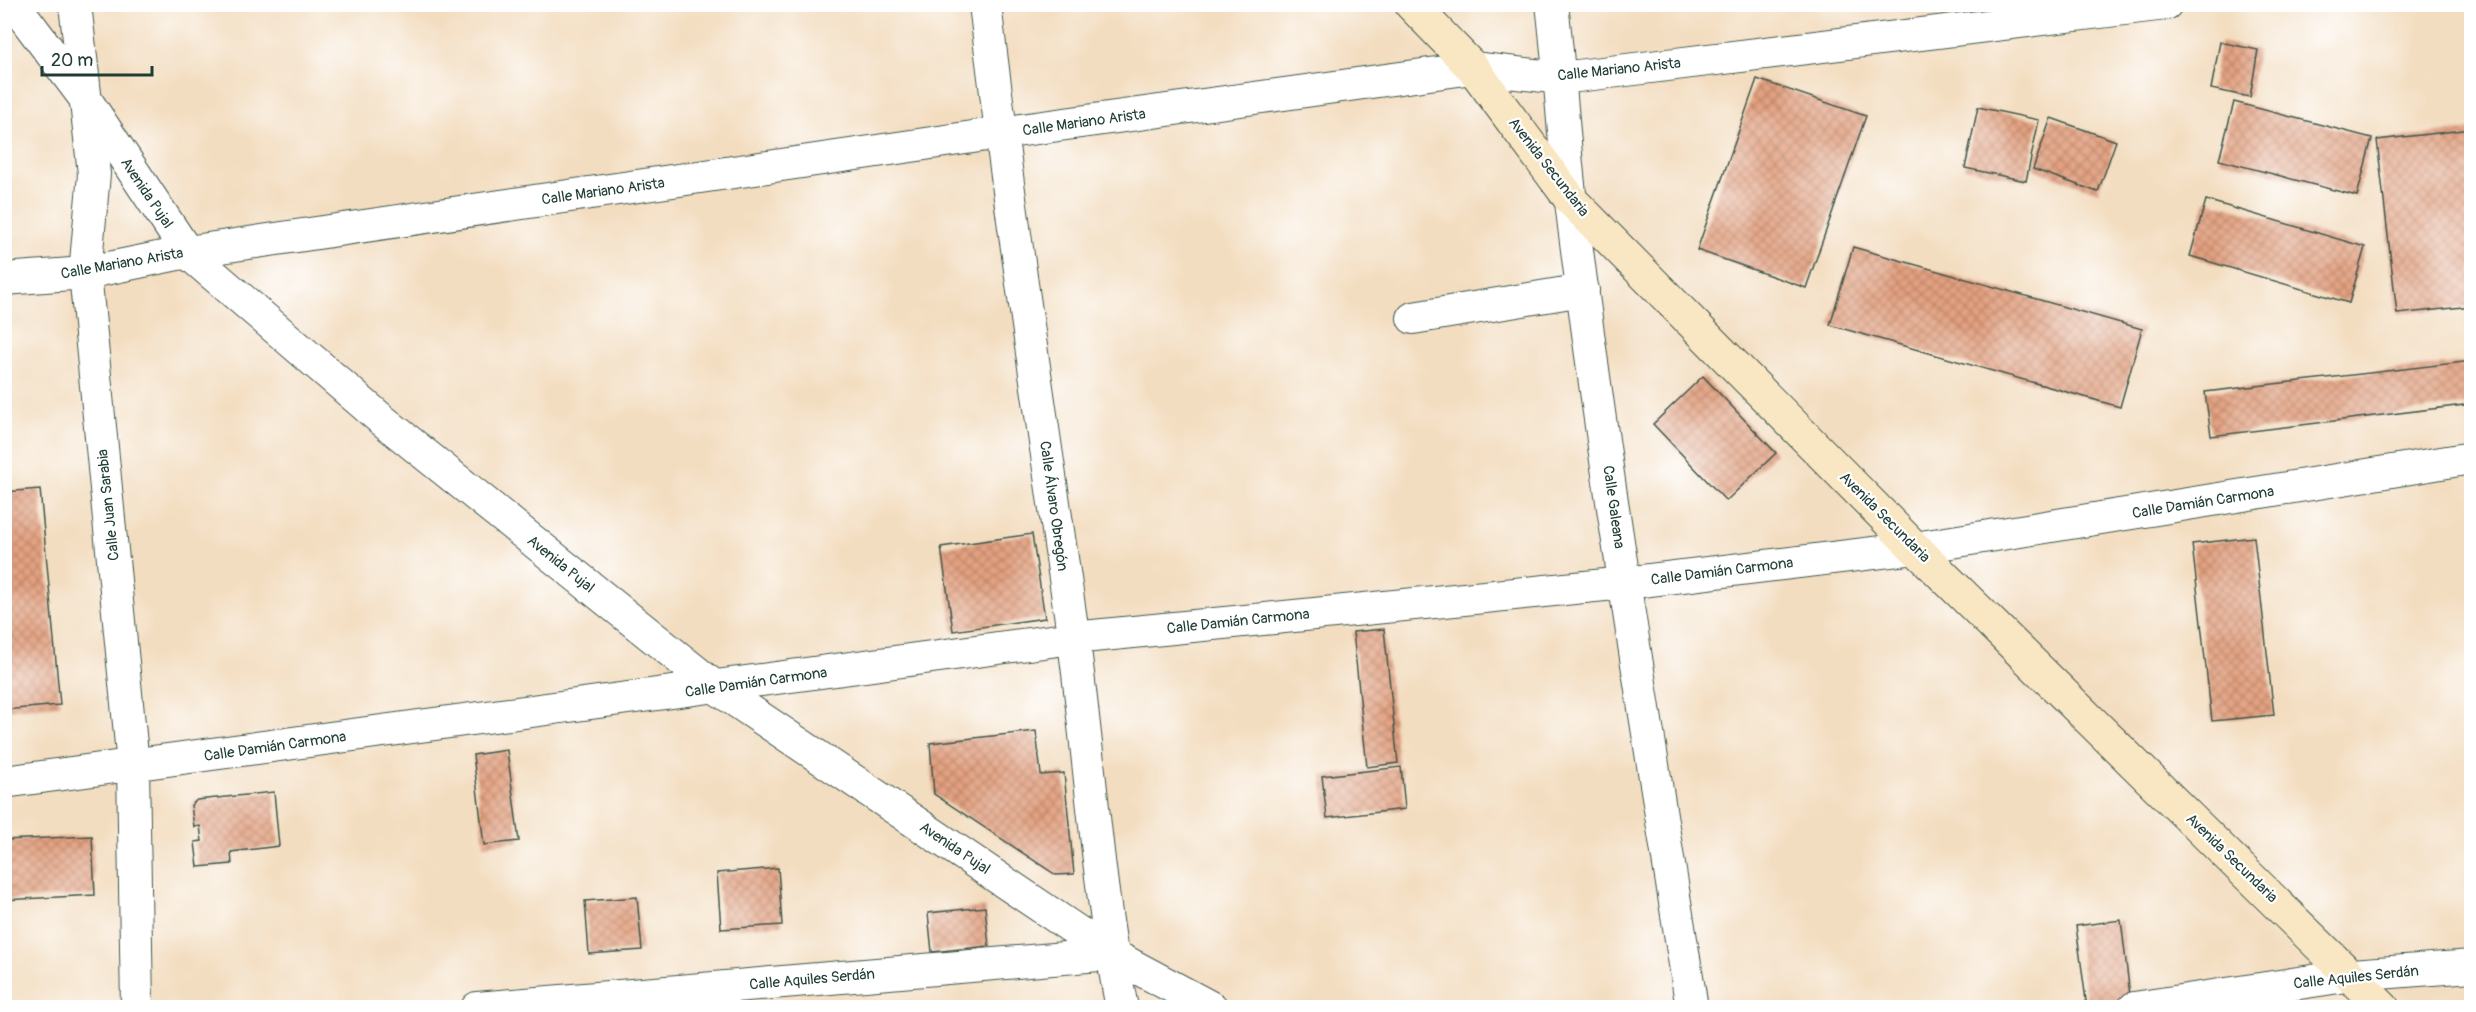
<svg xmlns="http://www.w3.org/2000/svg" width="2476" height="1012" font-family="Pangolin,sans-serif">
<defs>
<pattern id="building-cross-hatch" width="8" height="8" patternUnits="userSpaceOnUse" patternTransform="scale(1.5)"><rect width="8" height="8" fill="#e4a180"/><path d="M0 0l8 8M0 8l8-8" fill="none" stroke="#b8846a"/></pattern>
</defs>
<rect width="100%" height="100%" fill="#fff"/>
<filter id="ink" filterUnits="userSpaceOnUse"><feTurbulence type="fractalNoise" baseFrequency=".0167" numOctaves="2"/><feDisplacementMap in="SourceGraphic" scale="12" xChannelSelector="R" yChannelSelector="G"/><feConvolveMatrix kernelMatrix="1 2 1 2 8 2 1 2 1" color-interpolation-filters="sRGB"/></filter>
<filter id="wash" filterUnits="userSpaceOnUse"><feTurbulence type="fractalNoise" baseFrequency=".008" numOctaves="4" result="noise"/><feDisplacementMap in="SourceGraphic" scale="24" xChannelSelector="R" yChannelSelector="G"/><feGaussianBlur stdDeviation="1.35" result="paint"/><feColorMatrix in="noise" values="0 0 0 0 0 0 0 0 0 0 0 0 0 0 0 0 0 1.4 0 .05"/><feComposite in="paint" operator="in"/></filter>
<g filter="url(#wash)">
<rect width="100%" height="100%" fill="#f3ddc0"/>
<g id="blocks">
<!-- building -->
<g fill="url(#building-cross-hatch)">
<path d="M2220 42 2258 50 2250 97 2211 89Z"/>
<path d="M1757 79 1866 116 1806 288 1697 250Z"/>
<path d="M2234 102 2372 138 2357 196 2219 160Z"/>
<path d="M1978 107 2039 120 2026 181 1965 168Z"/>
<path d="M2051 118 2116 141 2098 192 2033 169Z"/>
<path d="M2472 129V306L2397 314 2377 140Z"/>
<path d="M2206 200 2365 247 2349 303 2190 256Z"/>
<path d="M1853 247 2142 329 2120 407 1830 325Z"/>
<path d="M2472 361V404L2211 436 2205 392Z"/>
<path d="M1703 376 1776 453 1726 501 1653 424Z"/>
<path d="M40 489 60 705 4 710V492Z"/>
<path d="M1032 534 1045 618 953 631 941 547Z"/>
<path d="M2254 537 2274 715 2212 721 2192 544Z"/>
<path d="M1384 629 1398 763 1367 767 1353 632Z"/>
<path d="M1036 731 1041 775 1064 773 1074 874 1056 875 934 794 930 743Z"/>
<path d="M507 750 519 841 484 845 473 755Z"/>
<path d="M1401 767 1405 809 1327 818 1322 776Z"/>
<path d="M274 792 279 846 231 852 232 864 198 867 195 842 202 841 200 826 194 827 191 805 197 800Z"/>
<path d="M92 836 95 895 4 900V840Z"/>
<path d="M778 868 782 925 721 929 717 873Z"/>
<path d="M637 897 642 950 589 954 585 901Z"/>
<path d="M985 907 989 946 932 952 928 913Z"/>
<path d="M2121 920 2131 1004 2087 1008 2076 926Z"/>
</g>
</g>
</g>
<g filter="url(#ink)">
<use href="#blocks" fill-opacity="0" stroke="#3f5549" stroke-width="1.5"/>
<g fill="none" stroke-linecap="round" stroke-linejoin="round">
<defs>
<g id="street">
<path d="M14 4 84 97 187 252 381 419 715 687 1111 954 1212 1008"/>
<path d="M75 4 94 174 85 273 133 765 137 1008"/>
<path d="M985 4C1010 215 1043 424 1073 634 1090 759 1097 885 1122 1008"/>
<path d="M1552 4C1560 70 1563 136 1571 202 1604 471 1649 739 1692 1008"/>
<path d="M4 279 85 273 187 252 1000 133 1473 68 1561 78 2166 4"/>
<path d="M1413 318 1583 290"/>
<path d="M4 782 1073 638 1625 583 1915 548 2472 458"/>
<path d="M477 1008 1111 954"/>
<path d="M2134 1008 2352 975 2472 966"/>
</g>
<path id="secondary" d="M1411 4 1473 68 1571 200 1915 548 2383 1008"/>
</defs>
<!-- street casing -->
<use href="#street" stroke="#3f5549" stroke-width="34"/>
<!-- secondary casing -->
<use href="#secondary" stroke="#3f5549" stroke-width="35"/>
<!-- street -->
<use href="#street" stroke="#fff" stroke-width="32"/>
<!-- secondary -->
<use href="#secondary" stroke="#f9e7c3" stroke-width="33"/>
</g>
</g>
<g text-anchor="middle" stroke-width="4.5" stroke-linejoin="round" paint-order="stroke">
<!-- street labels -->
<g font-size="15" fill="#1f3d34" stroke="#fff">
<text transform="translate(1619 69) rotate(-6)" y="5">Calle Mariano Arista</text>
<text transform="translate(1084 122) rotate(-8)" y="5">Calle Mariano Arista</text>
<text transform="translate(1549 167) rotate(52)" y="5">Avenida Secundaria</text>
<text transform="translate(603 191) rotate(-8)" y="5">Calle Mariano Arista</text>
<text transform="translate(147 193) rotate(56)" y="5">Avenida Pujal</text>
<text transform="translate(122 263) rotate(-10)" y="5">Calle Mariano Arista</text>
<text transform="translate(2203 502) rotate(-9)" y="5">Calle Damián Carmona</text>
<text transform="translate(108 505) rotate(-96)" y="5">Calle Juan Sarabia</text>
<text transform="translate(1054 506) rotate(82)" y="5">Calle Álvaro Obregón</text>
<text transform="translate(1614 507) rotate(82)" y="5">Calle Galeana</text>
<text transform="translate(1885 517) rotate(45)" y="5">Avenida Secundaria</text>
<text transform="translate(561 564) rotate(39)" y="5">Avenida Pujal</text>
<text transform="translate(1722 571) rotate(-7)" y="5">Calle Damián Carmona</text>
<text transform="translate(1238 621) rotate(-6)" y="5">Calle Damián Carmona</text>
<text transform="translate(756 682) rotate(-8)" y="5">Calle Damián Carmona</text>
<text transform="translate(275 746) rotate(-8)" y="5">Calle Damián Carmona</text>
<text transform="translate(955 848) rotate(34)" y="5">Avenida Pujal</text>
<text transform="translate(2232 858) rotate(44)" y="5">Avenida Secundaria</text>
<text transform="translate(2356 977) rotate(-6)" y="5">Calle Aquiles Serdán</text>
<text transform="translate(812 979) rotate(-5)" y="5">Calle Aquiles Serdán</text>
</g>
</g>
<!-- margin -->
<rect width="2476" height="1012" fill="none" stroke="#fff" stroke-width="24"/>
<!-- scale -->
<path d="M42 66v9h110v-9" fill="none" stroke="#1f3d34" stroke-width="3"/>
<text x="51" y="66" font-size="18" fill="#1f3d34" stroke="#ffffff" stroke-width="4.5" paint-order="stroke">20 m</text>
</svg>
